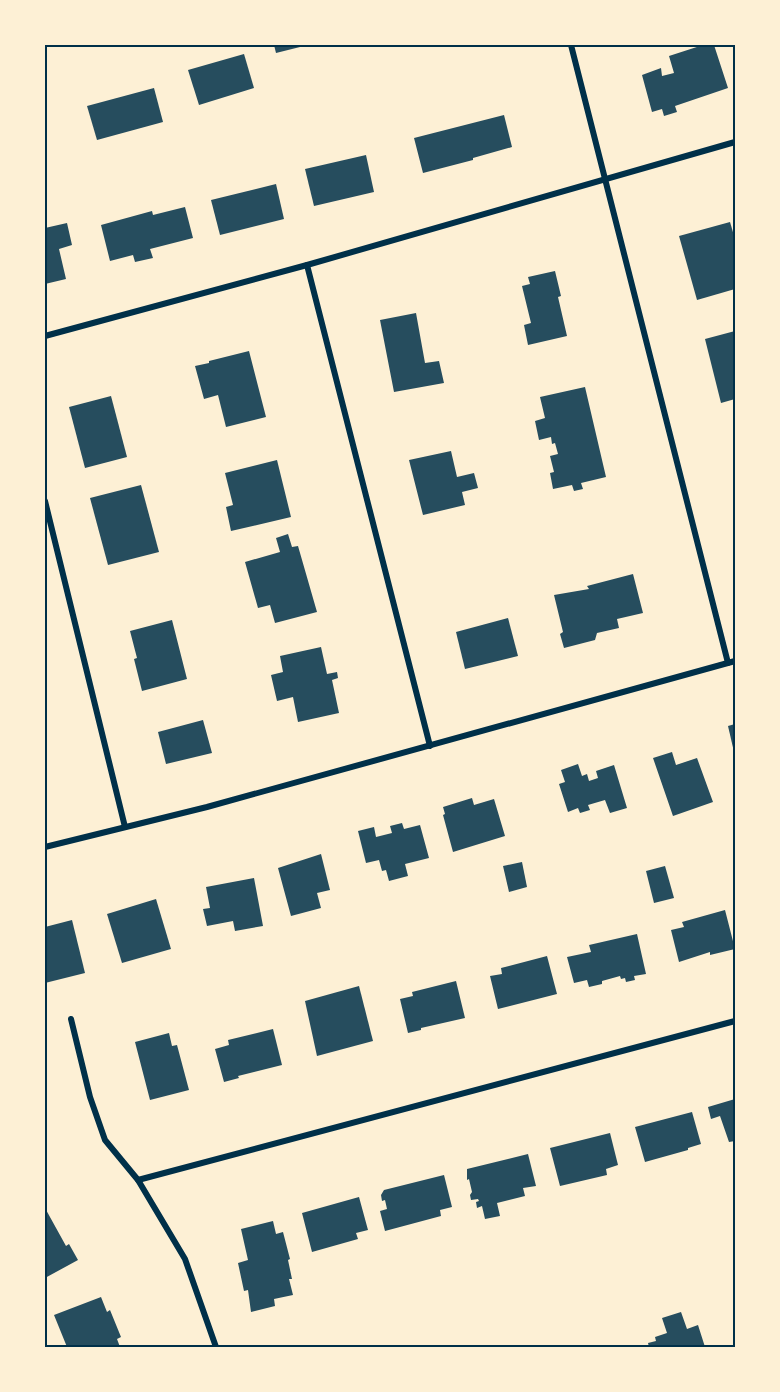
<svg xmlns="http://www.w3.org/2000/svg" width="780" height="1392" font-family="'Roboto Condensed',sans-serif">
<rect width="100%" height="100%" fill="#fdf0d5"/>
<!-- building -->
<g fill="#264d5e">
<path d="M274 45H304V46L276 53Z"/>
<path d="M703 45H714L728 88 675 106 677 112 664 116 662 109 652 112 642 75 661 68 662 76 674 73 669 56Z"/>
<path d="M244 54 254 88 199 105 188 70Z"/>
<path d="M154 88 163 122 97 140 87 106Z"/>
<path d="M504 115 512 147 473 158V160L423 173 414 138Z"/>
<path d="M366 155 374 192 314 206 305 169Z"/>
<path d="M276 184 284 219 220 235 211 200Z"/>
<path d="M185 207 193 238 150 249 153 258 135 262 133 255 110 261 101 225 152 211 153 215Z"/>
<path d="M730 222 735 239V289L697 300 679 236Z"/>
<path d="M67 223 72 245 59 249 66 279 45 284V228Z"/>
<path d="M555 271 561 296 558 297 567 336 528 345 524 325 531 323 522 286 530 284 528 277Z"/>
<path d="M416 313 425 363 439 361 444 383 394 392 380 320Z"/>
<path d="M735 331V399L721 403 705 339Z"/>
<path d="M249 351 266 417 226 427 218 395 204 399 195 366 209 363V361Z"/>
<path d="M585 387 606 477 581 483 583 489 574 491 572 485 553 489 550 473 554 472 550 456 558 454 555 443 552 444 551 437 539 440 535 421 545 418 540 397Z"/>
<path d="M111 396 127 457 85 468 69 407Z"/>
<path d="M451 451 457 477 474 473 478 488 462 492 465 505 423 515 409 460Z"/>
<path d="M277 460 291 517 231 531 226 507 233 505 225 473Z"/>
<path d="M141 485 159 552 108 565 90 498Z"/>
<path d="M288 534 292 547 298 546 317 612 275 623 270 605 258 608 245 562 280 552 276 538Z"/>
<path d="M633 574 643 613 617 619 619 628 597 633 595 640 564 648 560 634 563 632 554 595 589 589 587 586Z"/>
<path d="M508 618 518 656 465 669 456 632Z"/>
<path d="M172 620 187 679 142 691 134 659 137 658 130 631Z"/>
<path d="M321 647 327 674 337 672 338 678 332 680 339 713 298 722 293 697 277 701 271 675 283 672 280 656Z"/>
<path d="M203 720 212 753 166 764 158 732Z"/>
<path d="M735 724V751L734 752 728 726Z"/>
<path d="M672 752 676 765 697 758 713 802 673 816 653 758Z"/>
<path d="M578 764 582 776 587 774 589 781 598 778 596 771 614 765 627 808 610 813 605 800 588 805 590 810 580 813 578 808 568 812 559 784 565 782 561 770Z"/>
<path d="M472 798 474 805 494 799 505 836 453 852 443 815 445 814 443 807Z"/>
<path d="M402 823 404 829 420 825 429 858 405 864 408 876 389 881 386 870 382 871 379 860 366 863 358 831 374 827 376 837 392 833 390 826Z"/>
<path d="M321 854 330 890 317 893 321 908 291 916 278 868Z"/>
<path d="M522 862 527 887 509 892 503 866Z"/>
<path d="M665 866 674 898 654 903 646 871Z"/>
<path d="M254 878 263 926 235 931 233 921 207 926 203 909 210 908 206 887Z"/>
<path d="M156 899 171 949 122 963 107 914Z"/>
<path d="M725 910 735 949 710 955V952L679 962 671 930 684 927 682 922Z"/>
<path d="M72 920 85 973 45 983V927Z"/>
<path d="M637 934 646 974 634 976 635 980 626 982 625 978 621 979 620 976 602 981V984L589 987 587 980 574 983 567 957 591 952 589 945Z"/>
<path d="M547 956 557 994 498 1009 490 976 502 974 501 968Z"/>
<path d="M456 981 465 1018 421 1028V1030L408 1033 400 999 413 996 412 992Z"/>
<path d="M359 986 373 1041 317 1056 305 1001Z"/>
<path d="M273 1029 282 1065 238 1076 239 1078 224 1082 215 1049 229 1045 228 1040Z"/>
<path d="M169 1033 172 1046 177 1045 189 1090 150 1100 135 1042Z"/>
<path d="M735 1099V1141L729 1142 720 1116 711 1119 708 1107Z"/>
<path d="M692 1112 701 1144 688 1148V1150L645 1162 635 1127Z"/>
<path d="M610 1133 618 1165 606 1169 607 1175 560 1186 550 1148Z"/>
<path d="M528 1154 536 1186 523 1188 525 1196 497 1203 500 1216 485 1219 482 1206 477 1208 476 1202 479 1201 478 1199 471 1200 470 1195 472 1192 469 1179 467 1180V1169Z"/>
<path d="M444 1175 452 1207 440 1210 441 1216 385 1231 380 1211 387 1209 385 1200 382 1201 381 1195 384 1190Z"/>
<path d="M359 1197 368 1230 356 1233 358 1239 312 1252 302 1213Z"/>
<path d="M45 1208 66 1246 69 1244 78 1260 45 1278Z"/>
<path d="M273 1221 276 1234 283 1232 290 1259 288 1260 292 1279H289L293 1295 274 1299 275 1306 251 1312 248 1290 244 1291 238 1263 248 1260 241 1229Z"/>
<path d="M101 1297 107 1312 110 1310 121 1337 117 1339 120 1347H67L54 1315Z"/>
<path d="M681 1312 687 1329 698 1325 705 1347H649L648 1343 656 1341 655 1337 667 1333 662 1318Z"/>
</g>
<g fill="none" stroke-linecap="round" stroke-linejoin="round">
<!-- minor -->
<g stroke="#003049" stroke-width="6">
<path d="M571 45 728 663"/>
<path d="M307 265 430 746"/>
<path d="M45 336 307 265 735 142"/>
<path d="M45 501 125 827"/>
<path d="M45 847 207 807 735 661"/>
<path d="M71 1019 90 1097 105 1140 138 1180 185 1259 216 1347"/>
<path d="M138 1180 735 1021"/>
</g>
</g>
<!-- border -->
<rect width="780" height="1392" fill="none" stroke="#fdf0d5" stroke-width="93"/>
<rect x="46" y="46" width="688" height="1300" fill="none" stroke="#003049" stroke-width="2"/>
</svg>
